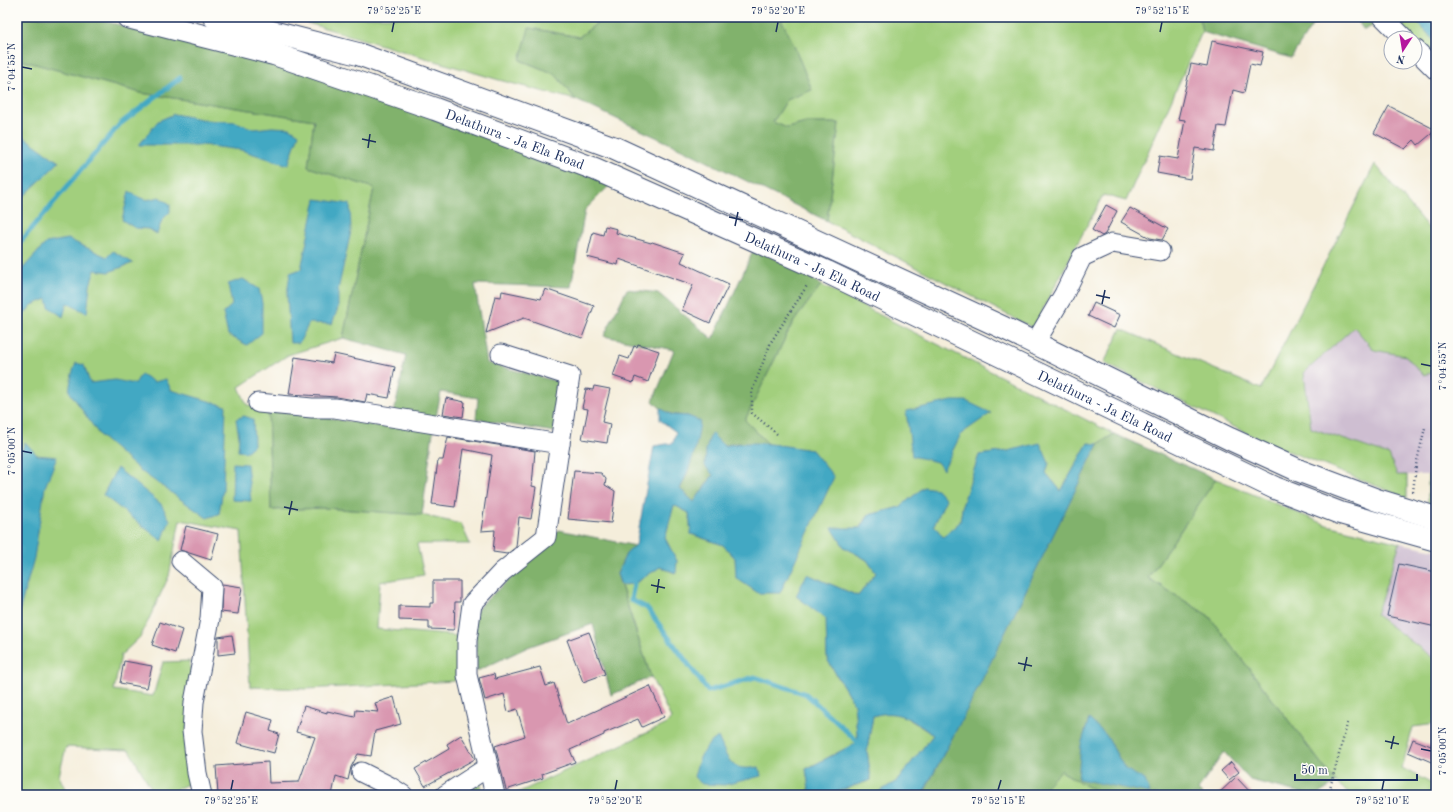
<svg xmlns="http://www.w3.org/2000/svg" width="1453" height="812" font-family="'Old Standard TT',serif">
<rect width="100%" height="100%" fill="#fdfcf7"/>
<filter id="ink" filterUnits="userSpaceOnUse"><feTurbulence type="fractalNoise" baseFrequency=".025" numOctaves="2"/><feDisplacementMap in="SourceGraphic" scale="8" xChannelSelector="R" yChannelSelector="G"/><feConvolveMatrix kernelMatrix="1 2 1 2 8 2 1 2 1" color-interpolation-filters="sRGB"/></filter>
<filter id="wash" filterUnits="userSpaceOnUse"><feTurbulence type="fractalNoise" baseFrequency=".012" numOctaves="4" result="noise"/><feDisplacementMap in="SourceGraphic" scale="16" xChannelSelector="R" yChannelSelector="G"/><feGaussianBlur stdDeviation="0.9" result="paint"/><feColorMatrix in="noise" values="0 0 0 0 0 0 0 0 0 0 0 0 0 0 0 0 0 1.4 0 .05"/><feComposite in="paint" operator="in"/></filter>
<g filter="url(#wash)">
<rect width="100%" height="100%" fill="#f5eedb"/>
<!-- industrial -->
<g fill="#cebed1">
<path d="M1354 327 1374 350 1406 356 1423 375 1436 372V475H1397L1389 455 1311 428 1304 373Z"/>
<path d="M1400 543 1436 550V660L1376 615Z"/>
</g>
<!-- green -->
<g fill="#a2cf7d" stroke="#5e7f6e">
<path d="M288 17H605L579 37 530 28 520 60 555 74 576 100 499 80Z"/>
<path d="M780 17H1199L1202 32 1126 201 1103 195 1033 328 827 221 839 123H806L787 128 773 122 787 100 793 43Z"/>
<path d="M1393 17H1413L1436 43V61Z"/>
<path d="M17 59 141 93 314 120 308 167 374 188 343 338 288 355 239 387 247 405 268 408 271 510 325 508 422 515 461 524 470 544H417L424 575 380 582 377 629 460 636 455 681 306 689 250 687 241 531 180 520 169 576 141 636 121 655 114 690 153 696 163 662 189 661 200 725 190 783 164 795H155L129 750 66 747 59 776 68 795H17Z"/>
<path d="M1375 164 1436 237V372L1423 375 1406 356 1374 350 1354 327 1304 373 1311 428 1389 455 1397 475H1407V498L1265 442 1104 363 1121 329 1261 389Z"/>
<path d="M821 285 1114 434 1098 444 1088 443 1061 491 1046 473 1008 451 979 455 963 503 960 522 943 538 934 525 924 487 900 507 869 515 844 547 867 560 876 573 858 596 807 574 827 619V659L854 704 858 742 806 769 810 795H513L666 724 671 718 651 677 621 585 634 584 660 567 675 573 677 561 665 538 674 505 689 513 691 534 723 545 735 558 737 578 812 450 769 445 745 420 792 324Z"/>
<path d="M1428 475H1436V506L1428 505Z"/>
<path d="M1216 479 1327 525 1400 543 1376 615 1436 660V724L1413 727 1402 768 1436 786V795H1352L1336 783 1209 616 1148 578Z"/>
<path d="M881 713 901 714 933 735 897 781 873 795H827L871 780 867 750 873 716Z"/>
<path d="M1061 771 1102 795H1051L1046 786Z"/>
<path d="M480 783 484 795H462Z"/>
</g>
<!-- forest -->
<g fill="#81b26c" stroke="#4e7065">
<path d="M17 17H87L289 66 612 183 585 210 571 287 475 284 487 363 563 383 554 432 476 419 478 398 441 392 433 432 422 515 325 508 271 510 268 408 391 428 406 355 343 338 374 188 308 167 314 120 141 93 17 59Z"/>
<path d="M605 17H780L793 43 812 90 787 100 773 122 787 128 806 123H839L827 221 688 152 576 100 555 74 520 60 529 28 579 37Z"/>
<path d="M1199 17H1341L1313 24 1291 58 1202 32Z"/>
<path d="M1354 17H1367L1375 25 1364 30Z"/>
<path d="M754 249 800 270 821 285 792 324 745 420 769 445 734 443 724 446 711 433 713 475 694 502 680 489 687 474 688 416C672 415 665 414 653 401L674 350 604 336 627 289 658 293 713 339Z"/>
<path d="M1114 434 1216 479 1148 578 1209 616 1336 783 1317 795H1309L1250 780 1224 752 1198 790 1203 795H1102L1061 771 1046 786 1051 795H923L1098 444Z"/>
<path d="M559 530 636 546 626 554 617 574 651 677 611 695 593 624 528 647 477 671 475 613 481 605 524 566Z"/>
</g>
<!-- water -->
<g fill="#43a8c3" stroke="#2f6c90">
<path d="M1413 17H1436V43L1414 18Z"/>
<path d="M174 114 206 120 236 122 254 129 272 127 290 128 299 134 288 165 241 150 202 145H139L158 121Z"/>
<path d="M17 132 59 162 17 203Z"/>
<path d="M129 191C141 199 145 202 159 197L170 204V212L162 220 157 234 148 229 135 228 122 220Z"/>
<path d="M316 199 350 204 351 231 338 290V308L332 324 309 323 299 343H290L287 295 290 273 301 269Z"/>
<path d="M68 239 107 257 113 251 133 263 109 272 95 270 90 285 87 313 67 303 63 317 49 307 47 299 32 305 21 318 17 315V275L46 243Z"/>
<path d="M243 279 259 289 262 303V333L247 345 228 335 223 313 232 305 228 284Z"/>
<path d="M76 363 84 365 90 383 115 380 135 384 141 374 154 382 166 379 171 390 226 406 223 489 219 514 207 518 142 472 100 436 69 391 72 374Z"/>
<path d="M952 401H966L991 413 961 434 943 470 937 462 912 456 906 411Z"/>
<path d="M660 408 672 415 688 416 700 421C698 445 690 468 680 489L694 502 713 475 705 466 706 450 711 433 724 446C752 439 784 446 812 450L834 477 780 593H758L736 578 735 558 723 545 691 534 689 513 674 505 665 538 677 561 676 573 660 567 634 584 621 585 617 574 626 554 636 545 654 446 673 443 676 432 660 420Z"/>
<path d="M244 416 253 419 254 445 246 452 238 451 239 437 236 419Z"/>
<path d="M25 442 37 455 57 457 45 487 34 558 18 616 17 615V463Z"/>
<path d="M1040 443 1049 463 1046 473 1061 491 1088 443 1098 444 970 704 922 795H873L897 781 933 735C914 721 898 708 873 716L867 750 871 780 827 795H810L806 769 858 742 854 704 827 659 826 619 796 596 807 574 858 596 876 573 867 560 844 547 832 528H861L869 515 900 507 924 487 937 489 946 499 934 525 943 537 960 522 963 503 979 455 1008 451Z"/>
<path d="M233 463 247 464 251 501 232 500Z"/>
<path d="M117 468 161 504 170 520 162 541 103 495Z"/>
<path d="M1089 719 1106 735 1125 769 1145 780 1150 793 1078 779 1081 745Z"/>
<path d="M718 737C729 761 729 772 759 767L761 776 724 785 702 784 694 777C698 759 703 747 718 737Z"/>
</g>
<g fill="none" stroke-linecap="round" stroke-linejoin="round">
<!-- stream -->
<g stroke="#43a8c3" stroke-width="5">
<path d="M17 246 120 124 180 78"/>
<path d="M634 584 631 600 647 608 708 691 755 677 806 694 858 742"/>
</g>
</g>
<g id="blocks">
<!-- building -->
<g fill="#d997b0">
<path d="M1212 41 1263 52 1260 66 1250 64 1244 93 1233 90 1226 127 1218 126 1214 151 1195 148 1190 179 1157 173 1160 156 1178 159 1185 120 1178 119 1191 64 1207 67Z"/>
<path d="M1389 106 1436 130 1418 145 1414 140 1405 149 1374 133Z"/>
<path d="M1106 205 1117 211 1105 234 1102 236 1092 230Z"/>
<path d="M1130 208 1168 229 1162 240 1150 238 1121 222Z"/>
<path d="M605 226 617 229 616 233 651 243 652 242 685 253 681 262 729 284 710 323 682 310 693 285 619 259 618 265 587 257 593 232 603 235Z"/>
<path d="M545 289 594 306 582 338 524 318 486 333 495 296 501 297 502 291 541 299Z"/>
<path d="M1094 303 1120 315 1114 328 1088 316Z"/>
<path d="M638 344 659 351 648 382 635 377 633 383 613 376 620 356 629 359 634 346 637 347Z"/>
<path d="M334 354 395 367 389 398 367 394 365 402 337 397 289 394 295 357 332 363Z"/>
<path d="M594 386 610 389 602 422 610 424 607 443 582 439 588 409 582 408 586 389 593 390Z"/>
<path d="M446 398 465 402 463 417 443 414Z"/>
<path d="M448 437 535 451 532 486 536 487 531 519 519 517 516 547 507 554 493 552 495 530 481 531 492 455 463 449 455 507 432 504 438 460H443Z"/>
<path d="M574 471 601 473 606 479 605 485 615 491 611 523 568 519Z"/>
<path d="M186 526 218 534 211 560 180 550Z"/>
<path d="M1399 564 1436 572V627L1387 616Z"/>
<path d="M433 581H460V602H455L454 630 429 629V621L399 620V606L430 607V603H433Z"/>
<path d="M222 584 242 587 238 614 221 612Z"/>
<path d="M160 622 182 630 175 653 152 645Z"/>
<path d="M589 632 605 674 583 682 567 640Z"/>
<path d="M232 635 235 653 218 655V637Z"/>
<path d="M124 661 152 666 147 688 120 683Z"/>
<path d="M540 667 546 686 554 683 567 724 650 686 664 717 642 727 638 719 604 733V735L570 750 575 762 542 774 543 778 506 790 495 746 525 736 517 709 508 712 504 694 485 700 479 678 494 674 495 679Z"/>
<path d="M394 697 401 724 375 731 371 756 358 754 351 767 348 780 336 776 332 795H218L216 766 268 762 269 783 299 782 315 737 296 732 304 706 327 713V711L355 717 356 710 378 712 375 703Z"/>
<path d="M246 712 273 720 270 731 279 734 274 753 237 743Z"/>
<path d="M461 735 475 759 425 786 415 769 449 749 447 744Z"/>
<path d="M1413 739 1436 748V764L1408 752Z"/>
<path d="M1231 762 1239 772 1229 780 1221 771Z"/>
<path d="M1236 777 1253 795H1217Z"/>
</g>
</g>
</g>
<g filter="url(#ink)">
<use href="#blocks" fill-opacity="0" stroke="#3c4c71" stroke-width="1"/>
<g fill="none" stroke-linecap="round" stroke-linejoin="round">
<defs>
<g id="minor">
<path d="M1383 17 1404 38"/>
<path d="M1415 49 1436 70"/>
<path d="M1035 343 1064 294 1082 257 1112 243 1160 251"/>
<path d="M258 403 312 408H335L560 444"/>
<path d="M181 561 212 587 210 619 194 702 192 731 197 773 202 795"/>
<path d="M361 772 389 786 403 795"/>
<path d="M445 795 488 767"/>
<path d="M495 795 467 675V641L472 604 502 572 546 537 570 376 501 354"/>
</g>
<g id="major">
<path id="s1" d="M128 17 274 54 435 109 595 169 827 272 1275 488 1340 513 1436 540"/>
<path d="M214 17 358 54 615 148 1004 328 1230 439 1300 471 1377 500 1436 518"/>
</g>
</defs>
<!-- minor casing -->
<use href="#minor" stroke="#3c4c71" stroke-width="21"/>
<!-- major casing -->
<use href="#major" stroke="#3c4c71" stroke-width="24"/>
<!-- path -->
<g stroke="#3c4c71" stroke-width="2.5" stroke-dasharray="1 3" stroke-linecap="butt">
<path d="M777 434 752 413V391L771 342 808 284"/>
<path d="M1413 492 1416 465 1425 428"/>
<path d="M1342 795 1330 788 1348 721"/>
</g>
<!-- minor -->
<use href="#minor" stroke="#fff" stroke-width="19"/>
<!-- major -->
<use href="#major" stroke="#fff" stroke-width="22"/>
</g>
</g>
<!-- ticks -->
<path fill="none" stroke="#1b2f5e" stroke-width="1.5" d="M392 32 394 22M776 32 778 22M1160 32 1162 22M22 67 32 69M362 139 376 142M368 148 370 134M729 217 743 220M735 226 738 212M1096 295 1110 298M1102 304 1105 290M1421 364 1431 366M22 451 32 453M284 507 298 510M289 515 292 501M651 585 665 588M657 593 659 579M1018 663 1032 666M1024 671 1027 657M1385 741 1399 744M1391 749 1394 736M1421 749 1431 751M231 790 233 780M615 790 617 780M998 790 1001 780M1382 790 1384 780"/>
<g text-anchor="middle" stroke-width="3" stroke-linejoin="round" paint-order="stroke">
<!-- street labels -->
<g font-size="14" fill="#1b2f5e" stroke="#fdfcf7">
<text dy="5" stroke="none"><textPath href="#s1" startOffset="406">Delathura - Ja Ela Road</textPath></text>
<text dy="5" stroke="none"><textPath href="#s1" startOffset="730">Delathura - Ja Ela Road</textPath></text>
<text dy="5" stroke="none"><textPath href="#s1" startOffset="1054">Delathura - Ja Ela Road</textPath></text>
</g>
</g>
<!-- margin -->
<rect width="1453" height="812" fill="none" stroke="#fdfcf7" stroke-width="44"/>
<!-- north arrow -->
<g transform="translate(1403 50) rotate(192)"><circle r="19" fill="#fdfcf7" stroke="#a3aaba"/>
<path d="M0-3L7 15L0 10L-7 15Z" fill="#b5179e"/>
<text y="-6" font-size="11" font-weight="bold" text-anchor="middle" fill="#1b2f5e">N</text>
</g>
<!-- scale -->
<path d="M1295 774v6h122v-6" fill="none" stroke="#1b2f5e" stroke-width="2"/>
<text x="1301" y="774" font-size="12" fill="#1b2f5e" stroke="#fdfcf7" stroke-width="3" paint-order="stroke">50 m</text>
<rect x="22" y="22" width="1409" height="768" fill="none" stroke="#1b2f5e" stroke-width="1.5"/>
<g font-size="10" text-anchor="middle" fill="#1b2f5e">
<text x="394" y="14">79°52'25"E</text>
<text x="778" y="14">79°52'20"E</text>
<text x="1162" y="14">79°52'15"E</text>
<text transform="translate(11 67) rotate(-90)" y="4">7°04'55"N</text>
<text transform="translate(1442 366) rotate(-90)" y="4">7°04'55"N</text>
<text transform="translate(11 451) rotate(-90)" y="4">7°05'00"N</text>
<text transform="translate(1442 751) rotate(-90)" y="4">7°05'00"N</text>
<text x="231" y="804">79°52'25"E</text>
<text x="615" y="804">79°52'20"E</text>
<text x="998" y="804">79°52'15"E</text>
<text x="1382" y="804">79°52'10"E</text>
</g>
</svg>
